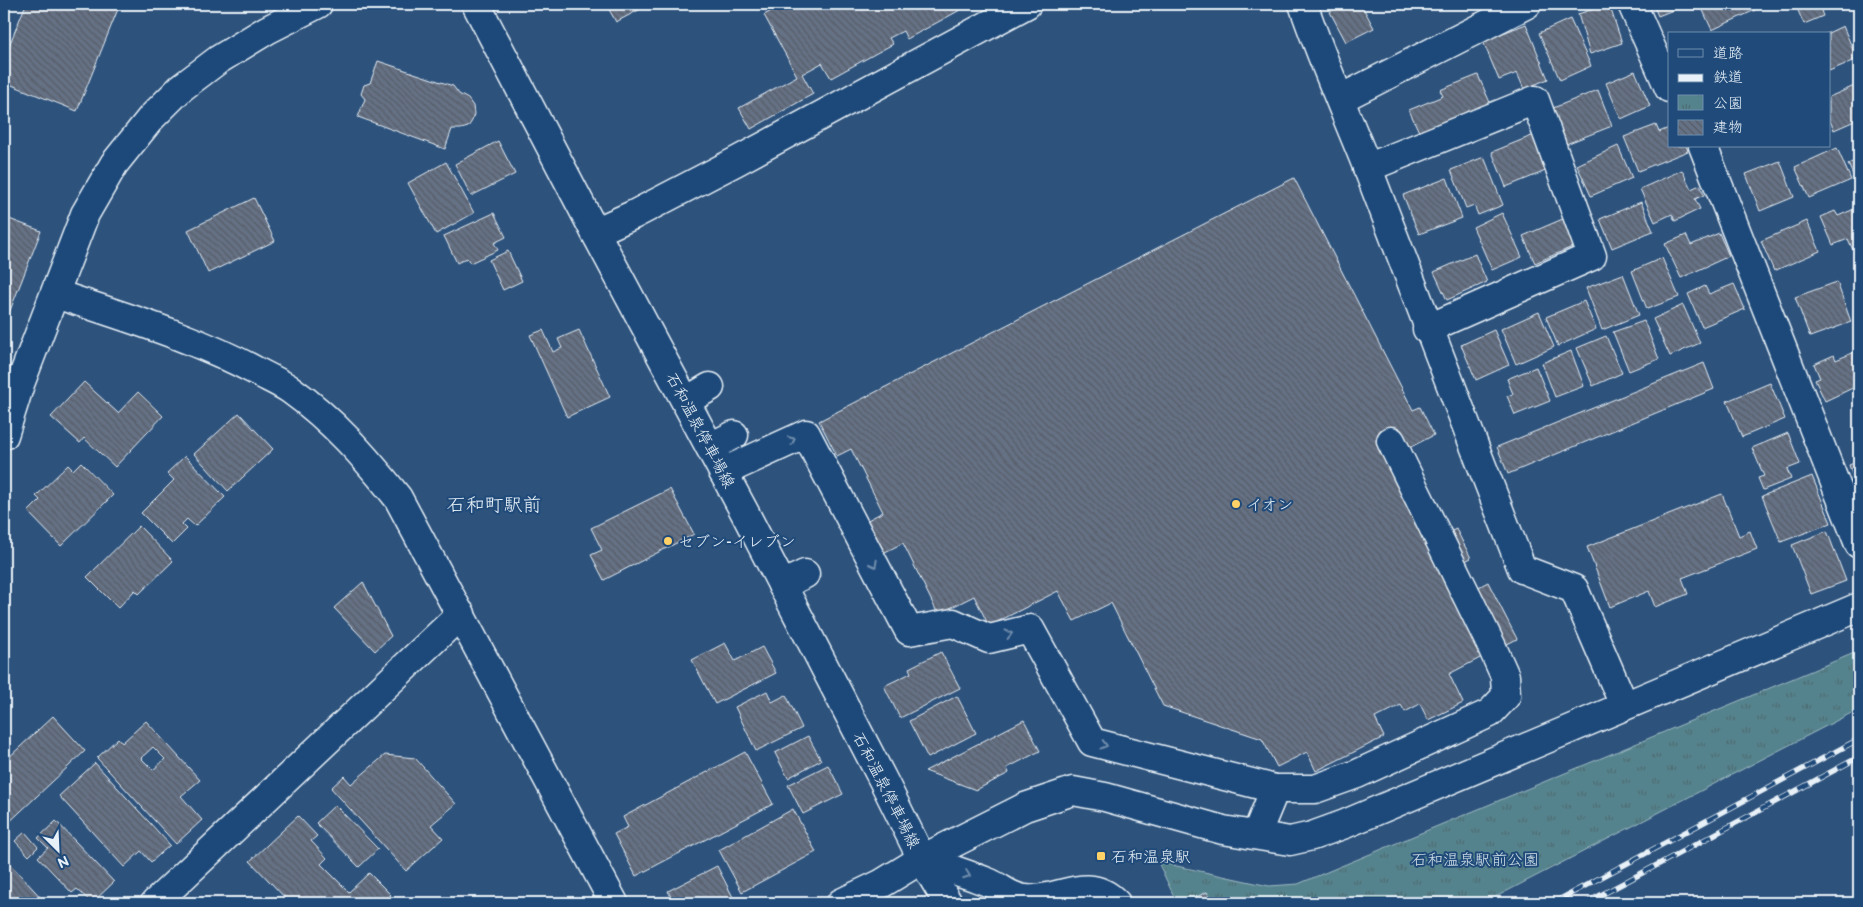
<svg xmlns="http://www.w3.org/2000/svg" width="1863" height="907" font-family="'Balsamiq Sans','Klee One',sans-serif">
<defs>
<pattern id="park-tufts" width="24" height="20" patternUnits="userSpaceOnUse" patternTransform="scale(1.25)"><rect width="24" height="20" fill="#54838d"/><path d="M3 7l-1-3M5 7V3M7 7l1-3M15 17l-1-3M17 17v-4M19 17l1-3" fill="none" stroke="#4e6b72"/></pattern>
<pattern id="building-back-hatch" width="6" height="6" patternUnits="userSpaceOnUse" patternTransform="scale(1.25)"><rect width="6" height="6" fill="#657184"/><path d="M-1 5l2 2M0 0l6 6M5-1l2 2" fill="none" stroke="#565c67"/></pattern>
</defs>
<rect width="100%" height="100%" fill="#2d527c"/>
<filter id="ink" filterUnits="userSpaceOnUse"><feTurbulence type="fractalNoise" baseFrequency=".02" numOctaves="2"/><feDisplacementMap in="SourceGraphic" scale="10" xChannelSelector="R" yChannelSelector="G"/><feConvolveMatrix kernelMatrix="1 2 1 2 8 2 1 2 1" color-interpolation-filters="sRGB"/></filter>
<g filter="url(#ink)">
<!-- park -->
<path fill="url(#park-tufts)" stroke="#9ebac2" d="M1859 651V709L1484 903H1177L1158 862 1269 886 1298 884Z"/>
<!-- building -->
<g fill="url(#building-back-hatch)" stroke="#e8f1f8" fill-rule="evenodd">
<path d="M26 4H120L77 111 4 82V58Z"/>
<path d="M606 4H650L616 22Z"/>
<path d="M784 4H971L907 39 903 31 889 38 893 44 831 78 822 63 802 74 813 94 751 129 739 108 797 76 764 15Z"/>
<path d="M1340 4H1361L1374 28 1346 42 1330 12 1341 5Z"/>
<path d="M1609 4 1622 43 1590 54 1578 14Z"/>
<path d="M1653 4H1688L1658 16Z"/>
<path d="M1700 4H1768L1712 30Z"/>
<path d="M1795 4H1846L1848 7 1840 10 1837 4 1821 11 1823 16 1804 24Z"/>
<path d="M1570 19 1591 66 1560 80 1539 33Z"/>
<path d="M1526 24 1548 79 1524 89 1517 73 1499 80 1483 41Z"/>
<path d="M1843 26 1857 59 1829 71V34H1826Z"/>
<path d="M378 61 453 86 459 94 468 99 473 106 474 114 472 121 468 127 461 129H452L445 149 358 117 365 99 361 94 364 85 370 83Z"/>
<path d="M1635 71 1650 106 1621 119 1606 83Z"/>
<path d="M1478 75 1491 105 1420 134 1409 110 1443 96 1440 90Z"/>
<path d="M1859 84V119L1834 130 1829 118V97Z"/>
<path d="M1598 90 1612 126 1566 144 1553 108Z"/>
<path d="M1656 125 1659 132 1669 128V146H1686L1688 151 1638 171 1624 137Z"/>
<path d="M1534 135 1548 170 1506 187 1492 152Z"/>
<path d="M498 141 515 174 471 196 455 164Z"/>
<path d="M1618 146 1632 178 1591 196 1577 165Z"/>
<path d="M1837 148 1851 180 1809 198 1795 167Z"/>
<path d="M1484 157 1503 205 1478 215 1474 205 1466 208 1451 170Z"/>
<path d="M1859 159V188L1848 164Z"/>
<path d="M1780 161 1794 197 1760 211 1746 174Z"/>
<path d="M446 162 474 213 436 234 408 183Z"/>
<path d="M1682 170 1691 189 1700 185 1704 195 1695 199 1700 209 1675 221 1672 214 1655 222 1640 189Z"/>
<path d="M1294 178 1413 410 1420 407 1434 435 1405 450 1448 533 1456 529 1471 558 1457 565 1471 591 1488 582 1517 639 1449 674 1463 703 1428 720 1420 704 1405 712 1401 705 1375 718 1384 737 1316 771 1307 752 1277 767 1262 739 1163 706 1111 603 1074 621 1058 591 989 626 974 596 938 614 903 543 879 555 862 523 883 512 851 449 837 456 819 421Z"/>
<path d="M1447 178 1462 218 1419 234 1403 195Z"/>
<path d="M254 198 275 241 208 273 188 230Z"/>
<path d="M1641 202 1653 231 1612 248 1600 219Z"/>
<path d="M1859 207V247L1853 250 1848 239 1833 245 1821 217 1835 211 1838 216Z"/>
<path d="M494 213 506 237 494 243 498 250 470 263 467 258 457 263 444 236Z"/>
<path d="M1502 213 1522 257 1492 270 1473 227Z"/>
<path d="M4 217 41 231 4 326Z"/>
<path d="M1565 218 1577 245 1535 263 1523 236Z"/>
<path d="M1807 221 1820 251 1774 271 1761 241Z"/>
<path d="M1719 233 1729 256 1681 278 1665 244 1686 235 1691 245Z"/>
<path d="M508 251 522 281 503 290 489 260Z"/>
<path d="M1475 254 1487 282 1447 300 1434 272Z"/>
<path d="M1662 258 1679 297 1647 309 1632 271Z"/>
<path d="M1623 274 1639 315 1602 330 1586 288Z"/>
<path d="M1837 282 1851 322 1810 337 1795 297Z"/>
<path d="M1734 284 1745 309 1702 327 1688 294 1705 286 1709 294Z"/>
<path d="M1584 301 1596 329 1558 346 1546 317Z"/>
<path d="M1683 305 1700 343 1670 356 1653 319Z"/>
<path d="M1539 312 1554 347 1516 364 1501 329Z"/>
<path d="M1644 321 1659 359 1629 371 1613 332Z"/>
<path d="M543 330 553 352 562 348 558 339 579 330 610 397 567 417 530 335Z"/>
<path d="M1494 330 1509 365 1476 380 1461 345Z"/>
<path d="M1606 336 1622 373 1593 386 1577 348Z"/>
<path d="M1859 350V385L1825 401 1815 380 1820 378 1814 364 1834 355 1836 360Z"/>
<path d="M1571 351 1584 386 1555 397 1542 363Z"/>
<path d="M1704 363 1714 389 1508 474 1497 447Z"/>
<path d="M1536 367 1550 401 1515 415 1507 396 1513 394 1507 379Z"/>
<path d="M84 382 118 413 138 392 163 416 115 467 84 438 80 443 51 417Z"/>
<path d="M1770 383 1785 419 1742 437 1727 401Z"/>
<path d="M239 413 273 449 228 491 194 454Z"/>
<path d="M1788 433 1800 464 1787 469 1791 479 1763 490 1758 478 1764 476 1752 448Z"/>
<path d="M185 456 225 497 195 526 187 519 182 524 187 529 172 544 141 513 174 480 167 473Z"/>
<path d="M1859 461V494L1849 465Z"/>
<path d="M81 462 113 495 61 546 28 512 40 500 36 496 68 465 73 470Z"/>
<path d="M1812 476 1831 523 1781 542 1762 496Z"/>
<path d="M670 489 694 534 604 580 591 555 602 550 591 528Z"/>
<path d="M1722 494 1739 536 1750 531 1757 549 1682 578 1688 594 1655 607 1649 591 1610 607 1587 547Z"/>
<path d="M139 526 173 561 139 594 135 590 118 608 87 577Z"/>
<path d="M1827 531 1846 581 1811 594 1792 545Z"/>
<path d="M363 582 391 636 375 651 334 608Z"/>
<path d="M725 643 735 661 762 647 776 673 715 704 692 660Z"/>
<path d="M941 652 960 688 900 718 884 686 911 673 909 668Z"/>
<path d="M767 691 772 702 786 695 802 728 756 751 735 707Z"/>
<path d="M957 696 976 733 928 758 909 721Z"/>
<path d="M53 716 85 751 4 827V762Z"/>
<path d="M1024 720 1040 751 1007 768 1009 773 976 790 925 771Z"/>
<path d="M146 721 200 780 181 796 202 820 176 844 97 758 118 738 122 743ZM153 747 165 759 153 770 141 758Z"/>
<path d="M808 736 821 760 788 778 775 753Z"/>
<path d="M745 752 773 804 636 876 614 834 628 827 623 817Z"/>
<path d="M385 755 415 758 456 804 431 825 443 838 406 871 331 788 344 776 351 784Z"/>
<path d="M95 763 170 845 151 862 141 851 124 867 59 796Z"/>
<path d="M828 765 843 794 803 814 788 785Z"/>
<path d="M335 805 378 849 359 867 316 823Z"/>
<path d="M793 809 816 852 742 892 719 850Z"/>
<path d="M298 816 317 836 311 841 327 858 321 864 349 892 369 873 391 895 383 903H290L250 861Z"/>
<path d="M56 821 114 882 92 903 77 889 72 893 38 857 48 848 38 838Z"/>
<path d="M25 832 38 847 29 856 15 841Z"/>
<path d="M11 865 44 901 41 903H4V871Z"/>
<path d="M717 866 736 903H674L668 891Z"/>
<path d="M1207 892 1213 903H1184Z"/>
</g>
<g fill="none" stroke-linecap="round" stroke-linejoin="round">
<defs>
<g id="minor">
<path d="M1303 4C1322 60 1346 114 1368 169 1419 303 1470 436 1522 569L1574 589 1624 705"/>
<path d="M1632 4 1669 88"/>
<path d="M1340 99 1527 4"/>
<path d="M1703 146 1859 544"/>
<path d="M1367 168 1535 100 1592 256 1427 329"/>
<path d="M595 232 633 215 735 162 1027 4"/>
<path d="M56 294C124 317 194 337 258 372 269 378 281 383 291 390 333 420 366 458 398 498L614 903"/>
<path d="M686 401 710 387"/>
<path d="M4 435 20 384 85 214 114 164 151 118 181 88 218 60 267 30 318 4"/>
<path d="M710 447 734 435"/>
<path d="M723 472 806 434 909 631 953 623 989 639 1030 629 1092 742 1275 789H1315L1357 774 1490 713 1506 696 1505 676 1492 647 1391 441"/>
<path d="M782 585 805 574"/>
<path d="M1256 835 1275 789"/>
<path d="M922 859 1025 807 1073 791 1105 797 1223 830 1290 841 1312 836 1345 824 1859 607"/>
<path d="M922 859C944 867 968 874 990 883 1003 889 1011 898 1025 899 1057 903 1087 873 1116 903"/>
<path d="M922 859 948 903"/>
<path d="M155 903 461 614"/>
</g>
<path id="major" d="M476 4 595 232 745 513 885 784 922 859 881 884 841 903"/>
</defs>
<!-- minor casing -->
<use href="#minor" stroke="#e8f1f8" stroke-width="31"/>
<!-- major casing -->
<use href="#major" stroke="#e8f1f8" stroke-width="31"/>
<!-- minor -->
<use href="#minor" stroke="#1f4a7a" stroke-width="28"/>
<!-- major -->
<use href="#major" stroke="#1f4a7a" stroke-width="28"/>
<defs>
<g id="rail">
<path d="M1553 903 1859 739"/>
<path d="M1586 903 1859 757"/>
</g>
</defs>
<!-- rail casing -->
<use href="#rail" stroke="#e8f1f8" stroke-width="5.5"/>
<!-- rail -->
<use href="#rail" stroke="#1f4a7a" stroke-width="4" stroke-dasharray="11" stroke-linecap="butt"/>
</g>
<!-- one-way arrows -->
<defs><path id="oneway-chevron" d="M-2-3.5L2.5 0L-2 3.5" fill="none" stroke-width="1.6" stroke-linecap="round" stroke-linejoin="round" transform="scale(1.25)"/></defs>
<g stroke="#6f8dac">
<use href="#oneway-chevron" transform="translate(792 440) rotate(-24)"/>
<use href="#oneway-chevron" transform="translate(874 564) rotate(62)"/>
<use href="#oneway-chevron" transform="translate(1009 634) rotate(-14)"/>
<use href="#oneway-chevron" transform="translate(1104 745) rotate(15)"/>
<use href="#oneway-chevron" transform="translate(967 875) rotate(20)"/>
</g>
</g>
<!-- markers -->
<g fill="#ffd166" stroke="#1f4a7a" stroke-width="2">
<circle cx="1236" cy="504" r="5"/>
<circle cx="668" cy="541" r="5"/>
<rect x="1096" y="851" width="10" height="10" rx="2.5"/>
</g>
<g text-anchor="middle" stroke-width="4" stroke-linejoin="round" paint-order="stroke">
<!-- street labels -->
<g font-size="16" fill="#e8f1f8" stroke="#1f4a7a">
<text transform="translate(701 430) rotate(62)" y="6">石和温泉停車場線</text>
<text transform="translate(887 790) rotate(63)" y="6">石和温泉停車場線</text>
</g>
<!-- poi labels -->
<g font-size="16" fill="#e8f1f8" stroke="#1f4a7a" text-anchor="start">
<text x="1246" y="510">イオン</text>
<text x="678" y="547">セブン-イレブン</text>
<text x="1111" y="862">石和温泉駅</text>
</g>
<!-- park labels -->
<g font-size="16" fill="#d2e0e8" stroke="#1f4a7a">
<text x="1475" y="865">石和温泉駅前公園</text>
</g>
<!-- quarter labels -->
<g font-size="19" fill="#e8f1f8" stroke="#1f4a7a">
<text x="494" y="511">石和町駅前</text>
</g>
</g>
<!-- margin -->
<rect width="1863" height="907" fill="none" stroke="#1f4a7a" stroke-width="20"/>
<rect x="10" y="10" width="1843" height="887" fill="none" stroke="#e8f1f8" stroke-width="2" filter="url(#ink)"/>
<!-- legend -->
<rect x="1668" y="32" width="162" height="115" fill="#1f4a7a" stroke="#6f8dac"/>
<rect x="1678" y="49" width="25" height="8" fill="#1f4a7a" stroke="#6f8dac"/>
<text x="1713" y="58" font-size="15" fill="#e8f1f8">道路</text>
<rect x="1678" y="74" width="25" height="8" fill="#e8f1f8" stroke="#6f8dac"/>
<text x="1713" y="82" font-size="15" fill="#e8f1f8">鉄道</text>
<rect x="1678" y="95" width="25" height="15" fill="url(#park-tufts)" stroke="#6f8dac"/>
<text x="1713" y="108" font-size="15" fill="#e8f1f8">公園</text>
<rect x="1678" y="120" width="25" height="15" fill="url(#building-back-hatch)" stroke="#6f8dac"/>
<text x="1713" y="132" font-size="15" fill="#e8f1f8">建物</text>
<!-- north arrow -->
<g transform="translate(58 850) rotate(156)" stroke="#1f4a7a" stroke-width="4" paint-order="stroke">
<path d="M0-4L9 19L0 12L-9 19Z" fill="#e8f1f8"/>
<text y="-8" font-size="14" font-weight="bold" text-anchor="middle" fill="#e8f1f8">N</text>
</g>
</svg>
